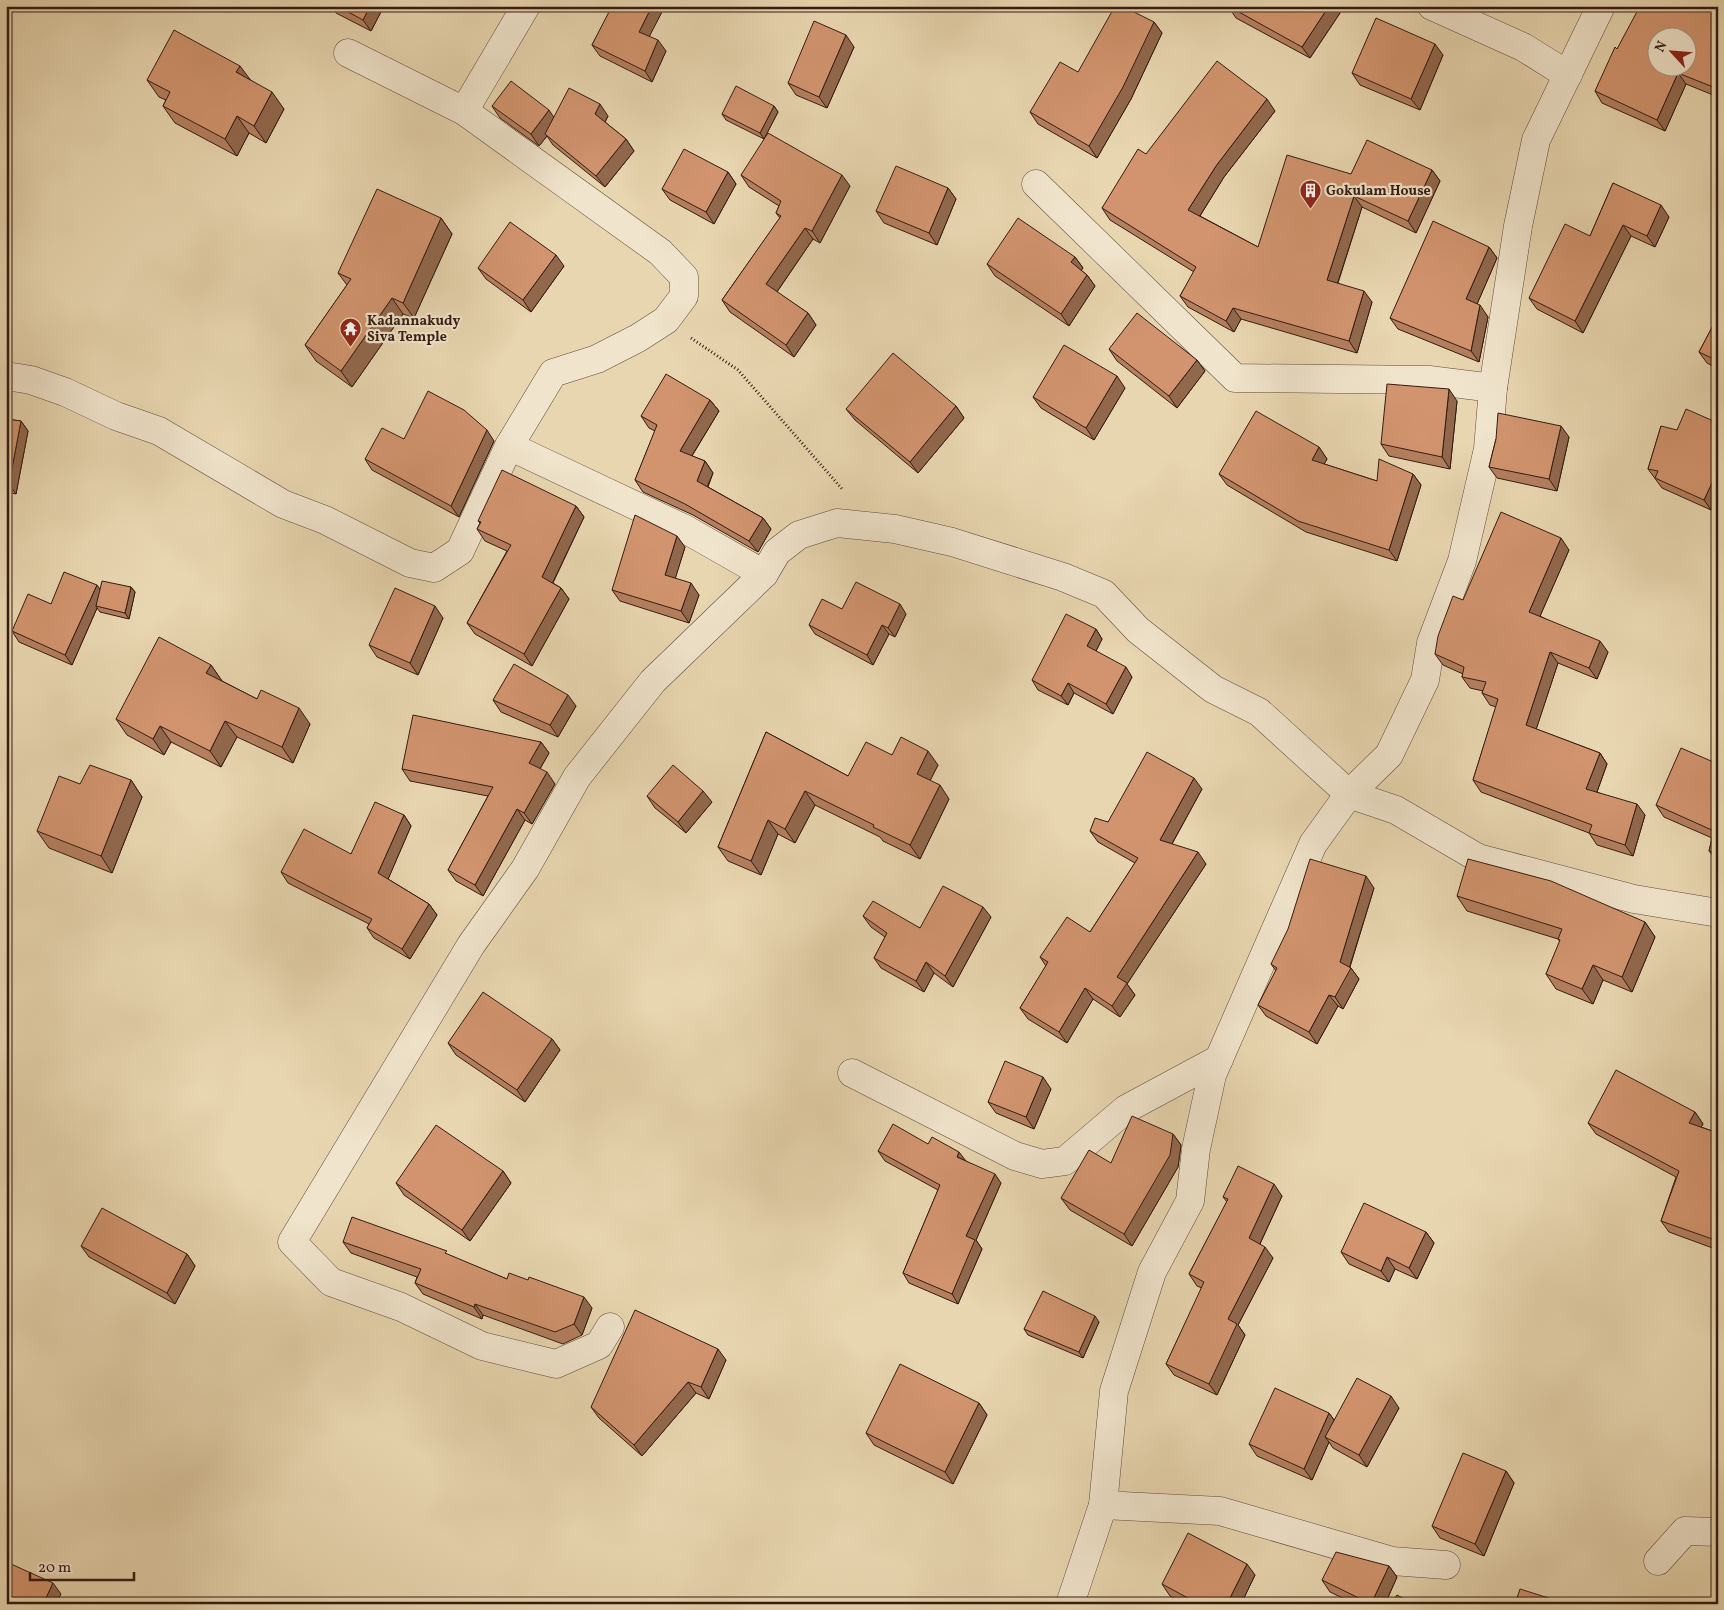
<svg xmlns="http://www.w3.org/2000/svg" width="1724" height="1610" font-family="Vollkorn,serif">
<rect width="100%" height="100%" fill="#e8d6b0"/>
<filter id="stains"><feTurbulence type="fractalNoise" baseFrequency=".004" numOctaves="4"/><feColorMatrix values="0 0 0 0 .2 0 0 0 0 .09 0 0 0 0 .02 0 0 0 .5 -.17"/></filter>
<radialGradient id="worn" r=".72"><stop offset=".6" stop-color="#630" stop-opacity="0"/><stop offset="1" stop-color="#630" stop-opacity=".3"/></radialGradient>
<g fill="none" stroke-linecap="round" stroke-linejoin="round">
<defs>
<g id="street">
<path d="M1432 6 1523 47 1568 75"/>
<path d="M464 111 526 6"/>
<path d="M1036 184 1235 378 1429 380 1493 388"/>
<path d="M6 376 31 380 65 392 116 416 159 431 283 504 325 520 410 563 434 568 460 551 509 446 553 373 597 359 638 338 666 320 684 296V277L660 252 464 111 348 53"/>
<path d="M509 446 685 529 764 574"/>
<path d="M852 1073 1015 1156 1042 1164 1065 1161 1126 1109 1219 1059"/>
<path d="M610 1327 599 1345 556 1364 482 1346 401 1307 331 1282 292 1242 471 945 525 869 577 777 653 681 764 574 777 552 799 535 837 523 895 529 952 542 1063 577 1104 594 1138 630 1213 689 1259 712 1349 794 1396 810 1478 858 1634 899 1718 913"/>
<path d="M1658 1561 1685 1531 1718 1532"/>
<path d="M1446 1565 1392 1561 1220 1511 1103 1505 1114 1391 1152 1272 1190 1201 1196 1149 1212 1075 1313 844 1349 794 1389 755 1425 680 1431 643 1462 561 1488 449 1493 388 1518 226 1536 140 1601 6"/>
<path d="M1070 1604 1103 1505"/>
</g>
</defs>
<!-- street casing -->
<use href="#street" stroke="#614a3a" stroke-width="29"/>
<!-- path -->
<path stroke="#341b12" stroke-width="3" stroke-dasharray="1 2.5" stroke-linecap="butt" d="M691 338 738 370 843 490"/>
<!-- street -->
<use href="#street" stroke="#f0e4cc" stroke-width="28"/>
</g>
<!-- wall -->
<g fill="#b47f5f" stroke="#341b12">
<path d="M332 6H384L371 31 336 13Z"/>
<path d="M610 6H665L649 36 666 51 652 82 600 56 592 45 612 7Z"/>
<path d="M1228 6H1335L1340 13 1310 58 1236 18Z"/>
<path d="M1560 6H1575L1573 12Z"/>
<path d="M1718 6V97L1686 84 1665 131 1602 103 1595 91Z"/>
<path d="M1154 22 1162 33 1131 99 1097 158 1038 124 1030 112 1078 72Z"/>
<path d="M854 47 827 108 796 95 788 83Z"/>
<path d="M1443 55 1420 110 1360 85 1352 73Z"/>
<path d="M147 80H250L284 109 266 143 249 133 237 156 175 123 163 106 166 100 159 97Z"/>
<path d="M492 106 554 117 608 116 605 122 626 139 634 151 605 187 553 145 547 136 539 146 500 118Z"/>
<path d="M774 106 778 112 764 139 726 120 722 114Z"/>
<path d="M1275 111 1224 177 1200 216 1258 247 1351 174 1432 170 1440 181 1416 233 1362 207 1338 283 1372 302 1357 353 1241 319 1234 332 1188 307 1180 296 1194 272 1110 220 1102 208 1146 154Z"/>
<path d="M728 172 736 184 714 224 670 200 662 189Z"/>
<path d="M741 175 850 186 820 243 813 239 777 292 808 313 816 325 794 357 730 312 722 300 780 218 776 213 779 206 749 187Z"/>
<path d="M1613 183 1669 217 1655 247 1631 236 1583 333 1537 309 1529 298 1590 236Z"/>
<path d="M948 188 956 199 937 245 884 223 876 211Z"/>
<path d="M441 218 452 234 414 318 403 314 352 387 316 361 305 345 347 285 338 273Z"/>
<path d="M1489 247 1497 258 1477 304 1488 317 1479 362 1398 329 1390 318Z"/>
<path d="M1075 257 1083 268 1081 270 1087 275 1095 286 1069 326 995 276 987 264Z"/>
<path d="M564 266 531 312 486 279 478 268Z"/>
<path d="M1718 316V369L1707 363 1699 352Z"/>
<path d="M1109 349 1197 360 1205 371 1177 408 1117 361Z"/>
<path d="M1125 388 1094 440 1041 408 1033 397Z"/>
<path d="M710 400 719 411 692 456 705 461 713 473 708 487 763 518 771 529 758 552 693 515 643 492 635 480 655 431 649 428 641 416Z"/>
<path d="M1457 401 1450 469 1389 456 1381 444Z"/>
<path d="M956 406 964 418 918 473 855 420 846 409Z"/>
<path d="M6 419 21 421 28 431 16 494 6 492Z"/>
<path d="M1661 426 1711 510 1662 488 1648 469Z"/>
<path d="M1569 437 1557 491 1497 478 1489 467 1496 439Z"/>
<path d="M404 439 494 441 459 517 372 470 365 459Z"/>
<path d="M1319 447 1327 459 1324 464 1377 481 1413 474 1421 485 1397 561 1306 532 1227 485 1219 474Z"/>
<path d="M576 506 584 517 553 583 561 588 569 599 532 666 475 634 467 623 507 551 485 541 477 529 480 523 478 521Z"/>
<path d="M685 547 675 578 699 595 689 623 620 601 612 590Z"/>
<path d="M1569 550 1540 616 1608 652 1597 679 1558 663 1536 729 1600 753 1607 764 1597 792 1645 815 1633 856 1597 845 1589 833 1481 792 1473 780 1496 707 1490 705 1482 693 1483 691 1470 688 1462 677 1463 674 1443 665 1435 654 1463 600Z"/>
<path d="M131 587 135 592 129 619 100 612 97 608 72 665 19 642 12 631 51 604 100 589Z"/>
<path d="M906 614 895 637 889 634 873 665 815 634 809 625Z"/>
<path d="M443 618 418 675 377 657 369 645Z"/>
<path d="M1096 629 1102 639 1096 651 1132 677 1113 714 1074 693 1068 705 1038 690 1032 680Z"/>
<path d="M211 665 222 681 257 699 310 724 293 763 237 737 221 767 171 742 164 755 127 735 116 719Z"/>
<path d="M493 700 576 706 558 737 501 712Z"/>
<path d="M766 732 848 776 892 755 938 765 930 780 949 799 920 859 883 841 880 837 815 805 795 843 778 834 761 875 728 861 718 847Z"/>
<path d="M541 742 549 753 540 769 555 784 532 824 525 820 483 896 456 881 448 870 488 796 410 781 402 769Z"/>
<path d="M1718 764V862L1709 851 1712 838 1664 817 1656 805Z"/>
<path d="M131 780 142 797 112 873 49 848 37 831 80 784Z"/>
<path d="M1202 789 1172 844 1206 864 1127 984 1135 995 1120 1017 1093 999 1067 1043 1028 1019 1020 1008 1046 966 1040 957 1090 932 1135 863 1098 842 1090 831 1108 822Z"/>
<path d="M647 796 712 802 686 833 655 808Z"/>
<path d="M404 815 411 826 388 879 429 904 437 915 410 959 374 938 367 928 369 924 288 883 281 872 351 854Z"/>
<path d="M1374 888 1350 967 1359 979 1343 1009 1338 1006 1317 1044 1266 1016 1258 1005 1276 971 1271 964Z"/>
<path d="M1457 896 1645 922 1655 937 1632 992 1603 980 1593 1004 1556 989 1546 974 1560 942 1558 939 1467 911Z"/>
<path d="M863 916 920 928 991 917 953 987 934 973 924 992 881 968 874 958 885 937 871 927Z"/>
<path d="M552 1039 560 1050 525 1102 456 1055 448 1043Z"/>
<path d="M1051 1089 1034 1129 996 1113 988 1102Z"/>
<path d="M1695 1112 1703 1124 1701 1127 1718 1133V1250L1669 1232 1661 1221 1676 1177 1596 1134 1588 1123Z"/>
<path d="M1173 1134 1181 1145 1178 1167 1132 1246 1070 1210 1061 1198 1111 1163Z"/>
<path d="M928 1144 966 1161 1001 1183 976 1240 982 1249 958 1304 909 1283 903 1273 938 1190 885 1161 878 1151Z"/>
<path d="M503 1171 511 1183 470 1241 404 1195 396 1183Z"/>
<path d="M1282 1196 1260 1244 1273 1258 1238 1325 1245 1335 1217 1395 1174 1375 1166 1364 1202 1288 1197 1286 1189 1274 1227 1202 1223 1197Z"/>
<path d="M1426 1232 1434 1243 1417 1279 1395 1269 1389 1282 1349 1264 1341 1252Z"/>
<path d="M343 1242 450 1256 507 1279 592 1308 582 1335 563 1344 483 1315 482 1319 423 1294 415 1283 417 1277 351 1253Z"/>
<path d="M81 1246 187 1254 195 1266 175 1304 89 1257Z"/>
<path d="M1099 1322 1083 1358 1028 1335 1024 1329Z"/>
<path d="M726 1360 709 1399 696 1393 642 1456 599 1418 591 1407Z"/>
<path d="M979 1403 987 1415 953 1484 874 1445 866 1433Z"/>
<path d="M1399 1408 1367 1467 1333 1448 1329 1442 1312 1480 1257 1456 1249 1444 1329 1413 1334 1420Z"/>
<path d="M1506 1471 1514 1483 1484 1556 1440 1538 1432 1526Z"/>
<path d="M1389 1566 1397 1577 1385 1604H1355L1330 1592 1322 1580Z"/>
<path d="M1255 1575 1241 1604H1185L1170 1596 1162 1584Z"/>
</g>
<!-- shaded-wall -->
<g fill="#92684d" stroke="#341b12">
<path d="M370 6H384L371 31 363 20Z"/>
<path d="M652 6H665L646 43 639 32Z"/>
<path d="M1329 6H1335L1340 13 1310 58 1302 47Z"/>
<path d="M1569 6H1575L1573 12Z"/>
<path d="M1154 22 1162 33 1131 99 1097 158 1089 146Z"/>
<path d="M846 35 854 47 827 108 819 97Z"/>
<path d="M658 40 666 51 652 82 645 71Z"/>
<path d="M1435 44 1443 55 1420 110 1411 99Z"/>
<path d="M240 66 252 82 236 72Z"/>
<path d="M1678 73 1686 84 1665 131 1657 120Z"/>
<path d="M272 92 284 109 266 143 254 126Z"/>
<path d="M1267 99 1275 111 1224 177 1196 222 1188 210 1216 166Z"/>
<path d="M600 104 608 116 603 126 595 114Z"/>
<path d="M774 106 778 112 764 139 760 133Z"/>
<path d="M549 110 557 122 545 134 547 136 539 146 531 134Z"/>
<path d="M237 116 249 133 237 156 225 139Z"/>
<path d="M626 139 634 151 605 187 596 176Z"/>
<path d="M1432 170 1440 181 1416 233 1408 221Z"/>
<path d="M728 172 736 184 714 224 706 212Z"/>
<path d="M842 175 850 186 820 243 812 231Z"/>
<path d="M948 188 956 199 937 245 929 233Z"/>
<path d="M1354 196 1362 207 1335 291 1327 280Z"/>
<path d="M1661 205 1669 217 1655 247 1647 236Z"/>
<path d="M441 218 452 234 414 318 403 303Z"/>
<path d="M1623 225 1631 236 1583 333 1575 321Z"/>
<path d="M805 228 813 239 774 296 766 284Z"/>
<path d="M1489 247 1497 258 1474 311 1466 299Z"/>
<path d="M556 255 564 266 531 312 523 300Z"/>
<path d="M1075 257 1083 268 1079 274 1071 262Z"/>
<path d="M1087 275 1095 286 1069 326 1061 314Z"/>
<path d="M1364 291 1372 302 1357 353 1349 341Z"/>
<path d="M392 298 403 314 352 387 341 371Z"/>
<path d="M1480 305 1488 317 1479 362 1471 351Z"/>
<path d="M1233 308 1241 319 1234 332 1226 321Z"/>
<path d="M808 313 816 325 794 357 786 345Z"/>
<path d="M1197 360 1205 371 1177 408 1169 396Z"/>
<path d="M1117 376 1125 388 1094 440 1086 428Z"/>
<path d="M1449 389 1457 401 1450 469 1442 457Z"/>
<path d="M710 400 719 411 688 462 680 451Z"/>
<path d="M956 406 964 418 918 473 910 462Z"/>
<path d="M21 421 28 431 16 494 9 484Z"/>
<path d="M1561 426 1569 437 1557 491 1549 479Z"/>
<path d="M487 430 494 441 459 517 451 506Z"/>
<path d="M1319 447 1327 459 1320 472 1312 460Z"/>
<path d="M705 461 713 473 705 492 697 481Z"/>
<path d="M1718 470V496L1711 510 1704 500Z"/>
<path d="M1413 474 1421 485 1397 561 1389 550Z"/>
<path d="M576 506 584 517 550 588 542 577Z"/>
<path d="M763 518 771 529 758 552 749 541Z"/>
<path d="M677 536 685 547 673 586 665 575Z"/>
<path d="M1561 538 1569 550 1537 623 1529 612Z"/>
<path d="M691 583 699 595 689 623 681 611Z"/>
<path d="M97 585 104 595 96 606 97 608 72 665 65 655Z"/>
<path d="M131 587 135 592 129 619 125 613Z"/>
<path d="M561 588 569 599 532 666 524 654Z"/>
<path d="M900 604 906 614 895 637 888 628Z"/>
<path d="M435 606 443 618 418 675 410 663Z"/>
<path d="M882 625 889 634 873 665 867 655Z"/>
<path d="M1096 629 1102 639 1094 655 1087 646Z"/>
<path d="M1600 641 1608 652 1597 679 1589 668Z"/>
<path d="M1550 652 1558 663 1534 736 1526 725Z"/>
<path d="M211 665 222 681 218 689 206 673Z"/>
<path d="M1126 667 1132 677 1113 714 1106 704Z"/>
<path d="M1068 683 1074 693 1068 705 1061 696Z"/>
<path d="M568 695 576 706 558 737 550 725Z"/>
<path d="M299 708 310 724 293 763 282 747Z"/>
<path d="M225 721 237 737 221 767 210 751Z"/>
<path d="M160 726 171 742 164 755 153 739Z"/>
<path d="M541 742 549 753 537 774 529 763Z"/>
<path d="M928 751 938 765 927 787 917 774Z"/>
<path d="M1600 753 1607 764 1594 800 1586 789Z"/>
<path d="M547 772 555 784 532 824 524 813Z"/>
<path d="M1194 778 1202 789 1168 851 1160 840Z"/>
<path d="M131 780 142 797 112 873 101 856Z"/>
<path d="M940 785 949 799 920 859 910 845Z"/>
<path d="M703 791 712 802 686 833 678 822Z"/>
<path d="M805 791 815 805 795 843 785 829Z"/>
<path d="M1637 804 1645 815 1633 856 1625 845Z"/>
<path d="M517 809 525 820 483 896 475 885Z"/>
<path d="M404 815 411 826 386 884 378 873Z"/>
<path d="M768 820 778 834 761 875 751 861Z"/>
<path d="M1198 852 1206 864 1127 984 1135 995 1120 1017 1112 1006 1117 977Z"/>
<path d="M1366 876 1374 888 1348 972 1351 968 1359 979 1343 1009 1335 997 1340 962Z"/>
<path d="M429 904 437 915 410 959 402 949Z"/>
<path d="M983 907 991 917 953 987 945 976Z"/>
<path d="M1645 922 1655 937 1632 992 1622 977Z"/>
<path d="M926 962 934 973 924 992 916 981Z"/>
<path d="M1593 965 1603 980 1593 1004 1582 989Z"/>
<path d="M1085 988 1093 999 1067 1043 1059 1032Z"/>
<path d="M1329 995 1338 1006 1317 1044 1309 1032Z"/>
<path d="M552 1039 560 1050 525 1102 517 1090Z"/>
<path d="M1043 1077 1051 1089 1034 1129 1026 1117Z"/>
<path d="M1695 1112 1703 1124 1697 1134 1689 1123Z"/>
<path d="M1173 1134 1181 1145 1178 1167 1132 1246 1124 1234Z"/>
<path d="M959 1152 966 1161 957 1157Z"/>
<path d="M503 1171 511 1183 470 1241 462 1230Z"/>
<path d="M995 1174 1001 1183 976 1240 982 1249 958 1304 952 1294 966 1236Z"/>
<path d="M1274 1184 1282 1196 1257 1250 1249 1238Z"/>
<path d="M1426 1232 1434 1243 1417 1279 1409 1268Z"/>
<path d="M1265 1247 1273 1258 1238 1325 1245 1335 1217 1395 1209 1384 1228 1319Z"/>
<path d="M187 1254 195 1266 175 1304 167 1293Z"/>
<path d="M1387 1257 1395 1269 1389 1282 1381 1271Z"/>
<path d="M584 1297 592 1308 582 1335 574 1324Z"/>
<path d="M475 1304 483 1315 482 1319 474 1307Z"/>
<path d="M1095 1316 1099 1322 1083 1358 1079 1352Z"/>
<path d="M718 1349 726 1360 709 1399 701 1387Z"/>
<path d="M688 1382 696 1393 642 1456 634 1445Z"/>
<path d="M1391 1396 1399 1408 1367 1467 1359 1455Z"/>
<path d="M979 1403 987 1415 953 1484 945 1472Z"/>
<path d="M1329 1413 1337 1424 1325 1437 1329 1442 1312 1480 1304 1469Z"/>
<path d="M1506 1471 1514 1483 1484 1556 1475 1544Z"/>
<path d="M1247 1564 1255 1575 1241 1604H1227Z"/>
<path d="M1389 1566 1397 1577 1385 1604H1371Z"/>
<path d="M53 1583 61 1594 56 1604H43Z"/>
</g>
<!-- building -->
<g fill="#d1946e" stroke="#341b12" fill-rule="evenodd">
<path d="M337 6H370L363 20Z"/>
<path d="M612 6H652L639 32 658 40 645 71 592 45Z"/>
<path d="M1115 6H1122L1154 22 1123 87 1089 146 1030 112 1060 62 1078 72Z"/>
<path d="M1228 6H1329L1302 47Z"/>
<path d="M1640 6H1718V89L1678 73 1657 120 1595 91 1615 47 1617 49ZM1656 38H1686V68H1656Z"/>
<path d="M1376 18 1435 44 1411 99 1352 73Z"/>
<path d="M814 21 846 35 819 97 788 83Z"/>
<path d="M174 30 240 66 236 72 272 92 254 126 237 116 225 139 163 106 170 92 147 80Z"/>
<path d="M1217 61 1267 99 1216 166 1188 210 1258 247 1287 155 1351 174 1367 140 1432 170 1408 221 1354 196 1327 280 1364 291 1349 341 1233 308 1226 321 1180 296 1196 267 1102 208 1138 149 1146 154Z"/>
<path d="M511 81 549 110 531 134 492 106Z"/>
<path d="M736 86 774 106 760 133 722 114Z"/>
<path d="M569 88 600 104 595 114 626 139 596 176 545 134Z"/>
<path d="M768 133 842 175 812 231 805 228 766 284 808 313 786 345 722 300 781 216 776 213 781 201 741 175Z"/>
<path d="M684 149 728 172 706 212 662 189Z"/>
<path d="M896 166 948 188 929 233 876 211Z"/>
<path d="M1613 183 1661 205 1647 236 1623 225 1575 321 1529 298 1565 224 1590 236Z"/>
<path d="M377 189 441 218 403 303 392 298 341 371 305 345 351 279 338 273Z"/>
<path d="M1018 218 1075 257 1071 262 1087 275 1061 314 987 264Z"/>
<path d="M1433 221 1489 247 1466 299 1480 305 1471 351 1390 318Z"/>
<path d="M510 222 556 255 523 300 478 268Z"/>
<path d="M1137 313 1197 360 1169 396 1109 349Z"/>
<path d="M1718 316V361L1699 352Z"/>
<path d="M1064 345 1117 376 1086 428 1033 397Z"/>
<path d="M893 353 956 406 910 462 846 409Z"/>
<path d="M666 374 710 400 680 451 705 461 697 481 763 518 749 541 685 504 635 480 657 425 641 416Z"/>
<path d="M1387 384 1449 389 1442 457 1381 444Z"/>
<path d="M428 391 464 410 487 430 451 506 365 459 382 428 404 439Z"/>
<path d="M1686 409 1718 423V470L1704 500 1655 478 1658 471 1648 469 1661 426 1677 430Z"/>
<path d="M1256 411 1319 447 1312 460 1377 481 1379 459 1413 474 1389 550 1298 521 1219 474Z"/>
<path d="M1498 413 1561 426 1549 479 1489 467 1496 439Z"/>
<path d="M6 419 21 421 9 484 6 483Z"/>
<path d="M502 470 576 506 542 577 561 588 524 654 467 623 511 545 477 529 481 522 478 521Z"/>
<path d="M1501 512 1561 538 1529 612 1600 641 1589 668 1550 652 1526 725 1600 753 1586 789 1637 804 1625 845 1589 833 1592 825 1473 780 1498 699 1482 693 1486 682 1462 677 1464 667 1435 654 1438 636 1453 596 1463 600Z"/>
<path d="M635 515 677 536 665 575 691 583 681 611 612 590Z"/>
<path d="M64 572 97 585 65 655 12 631 28 594 51 604Z"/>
<path d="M102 581 131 587 125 613 96 606Z"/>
<path d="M856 582 900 604 888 628 882 625 867 655 809 625 822 599 842 609Z"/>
<path d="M395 588 435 606 410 663 369 645Z"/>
<path d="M1066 614 1096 629 1087 646 1126 667 1106 704 1068 683 1061 696 1032 680Z"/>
<path d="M159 637 211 665 206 673 257 699 261 690 299 708 282 747 225 721 210 751 160 726 153 739 116 719Z"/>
<path d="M514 664 568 695 550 725 493 700Z"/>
<path d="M413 715 541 742 529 763 547 772 524 813 517 809 475 885 448 870 493 787 402 769Z"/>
<path d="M766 732 848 776 866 742 892 755 901 737 928 751 917 774 940 785 910 845 873 827 874 825 805 791 785 829 768 820 751 861 718 847Z"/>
<path d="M1681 748 1718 764V853L1709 851 1714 831 1656 805Z"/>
<path d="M1147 752 1194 778 1160 840 1198 852 1117 977 1127 983 1112 1006 1085 988 1059 1032 1020 1008 1048 962 1040 957 1067 917 1090 932 1138 858 1090 831 1095 818 1108 822Z"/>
<path d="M90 765 131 780 101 856 37 831 59 776 80 784Z"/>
<path d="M673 765 703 791 678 822 647 796Z"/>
<path d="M375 802 404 815 378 873 429 904 402 949 367 928 372 919 281 872 304 829 351 854Z"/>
<path d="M1310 859 1366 876 1340 962 1351 968 1335 997 1329 995 1309 1032 1258 1005 1277 968 1271 964 1288 929Z"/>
<path d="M1468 859 1551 881 1645 922 1622 977 1593 965 1582 989 1546 974 1560 940 1558 939 1562 929 1457 896Z"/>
<path d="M943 886 983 907 945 976 926 962 916 981 874 958 887 933 863 916 873 901 920 928Z"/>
<path d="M483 992 552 1039 517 1090 448 1043Z"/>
<path d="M1005 1061 1043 1077 1026 1117 988 1102Z"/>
<path d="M1616 1070 1695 1112 1689 1123 1718 1133V1241L1661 1221 1679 1171 1588 1123Z"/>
<path d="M1132 1116 1173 1134 1170 1155 1124 1234 1061 1198 1089 1150 1111 1163Z"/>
<path d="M893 1124 928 1144 932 1137 959 1152 957 1157 995 1174 966 1236 975 1240 952 1294 903 1273 940 1185 878 1151Z"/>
<path d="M436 1125 503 1171 462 1230 396 1183Z"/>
<path d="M1238 1166 1274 1184 1249 1238 1265 1247 1228 1319 1237 1324 1209 1384 1166 1364 1204 1282 1189 1274 1228 1199 1223 1197Z"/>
<path d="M1364 1203 1426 1232 1409 1268 1387 1257 1381 1271 1341 1252Z"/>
<path d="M102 1208 187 1254 167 1293 81 1246Z"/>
<path d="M352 1217 447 1251 445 1253 507 1279 509 1273 528 1280 529 1277 584 1297 574 1324 555 1332 475 1304 474 1307 415 1283 421 1269 343 1242Z"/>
<path d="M1043 1291 1095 1316 1079 1352 1024 1329Z"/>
<path d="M635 1310 718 1349 701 1387 688 1382 634 1445 591 1407Z"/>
<path d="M900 1364 979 1403 945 1472 866 1433Z"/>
<path d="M1357 1378 1391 1396 1359 1455 1325 1437Z"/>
<path d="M1275 1388 1329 1413 1304 1469 1249 1444Z"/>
<path d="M1463 1453 1506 1471 1475 1544 1432 1526Z"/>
<path d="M1188 1533 1247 1564 1227 1604H1199L1162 1584Z"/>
<path d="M1336 1552 1389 1566 1371 1604 1322 1580Z"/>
<path d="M11 1564 53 1583 43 1604H6V1575Z"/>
<path d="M1520 1589 1558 1601 1557 1604H1515Z"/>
<path d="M1397 1595 1413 1604H1392Z"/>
</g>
<!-- icons -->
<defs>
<symbol id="building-pin" viewBox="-11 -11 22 30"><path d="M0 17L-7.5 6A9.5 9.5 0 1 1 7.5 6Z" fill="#8f2418" stroke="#f0e4cc"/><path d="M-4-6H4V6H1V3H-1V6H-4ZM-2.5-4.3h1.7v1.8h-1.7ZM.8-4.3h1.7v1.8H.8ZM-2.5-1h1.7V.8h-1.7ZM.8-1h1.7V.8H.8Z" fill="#fff"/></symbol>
<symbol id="temple-pin" viewBox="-11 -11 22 30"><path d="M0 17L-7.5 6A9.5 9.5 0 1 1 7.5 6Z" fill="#8f2418" stroke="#f0e4cc"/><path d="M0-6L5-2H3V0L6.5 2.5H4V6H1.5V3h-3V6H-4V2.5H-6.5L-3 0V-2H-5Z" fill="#fff"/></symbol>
</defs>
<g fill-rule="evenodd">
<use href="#building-pin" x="1298" y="178" width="25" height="34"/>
<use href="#temple-pin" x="338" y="316" width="25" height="34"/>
</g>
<g text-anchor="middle" stroke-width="4.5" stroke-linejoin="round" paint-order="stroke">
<!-- poi labels -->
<g font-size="14" font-weight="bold" fill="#341b12" stroke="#f0e4cc" text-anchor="start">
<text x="1326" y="195">Gokulam House</text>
<text x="367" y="325">Kadannakudy<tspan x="367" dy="16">Siva Temple</tspan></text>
</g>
</g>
<!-- margin -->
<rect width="1724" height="1610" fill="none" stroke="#e8d6b0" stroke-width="25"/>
<rect x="8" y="8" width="1709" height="1595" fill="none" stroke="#341b12" stroke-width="2.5"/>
<rect x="12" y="12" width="1699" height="1585" fill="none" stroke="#341b12"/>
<!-- north arrow -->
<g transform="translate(1672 52) rotate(296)"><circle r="24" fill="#f0e4cc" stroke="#a59482"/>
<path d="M0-4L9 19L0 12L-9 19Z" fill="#8f2418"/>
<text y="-8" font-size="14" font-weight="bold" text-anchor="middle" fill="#341b12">N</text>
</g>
<!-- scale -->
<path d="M30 1572v8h104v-8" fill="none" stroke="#341b12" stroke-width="2.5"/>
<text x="38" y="1572" font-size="15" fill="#341b12" stroke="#f0e4cc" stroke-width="4" paint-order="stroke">20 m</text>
<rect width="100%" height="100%" filter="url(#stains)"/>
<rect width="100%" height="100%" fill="url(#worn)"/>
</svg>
